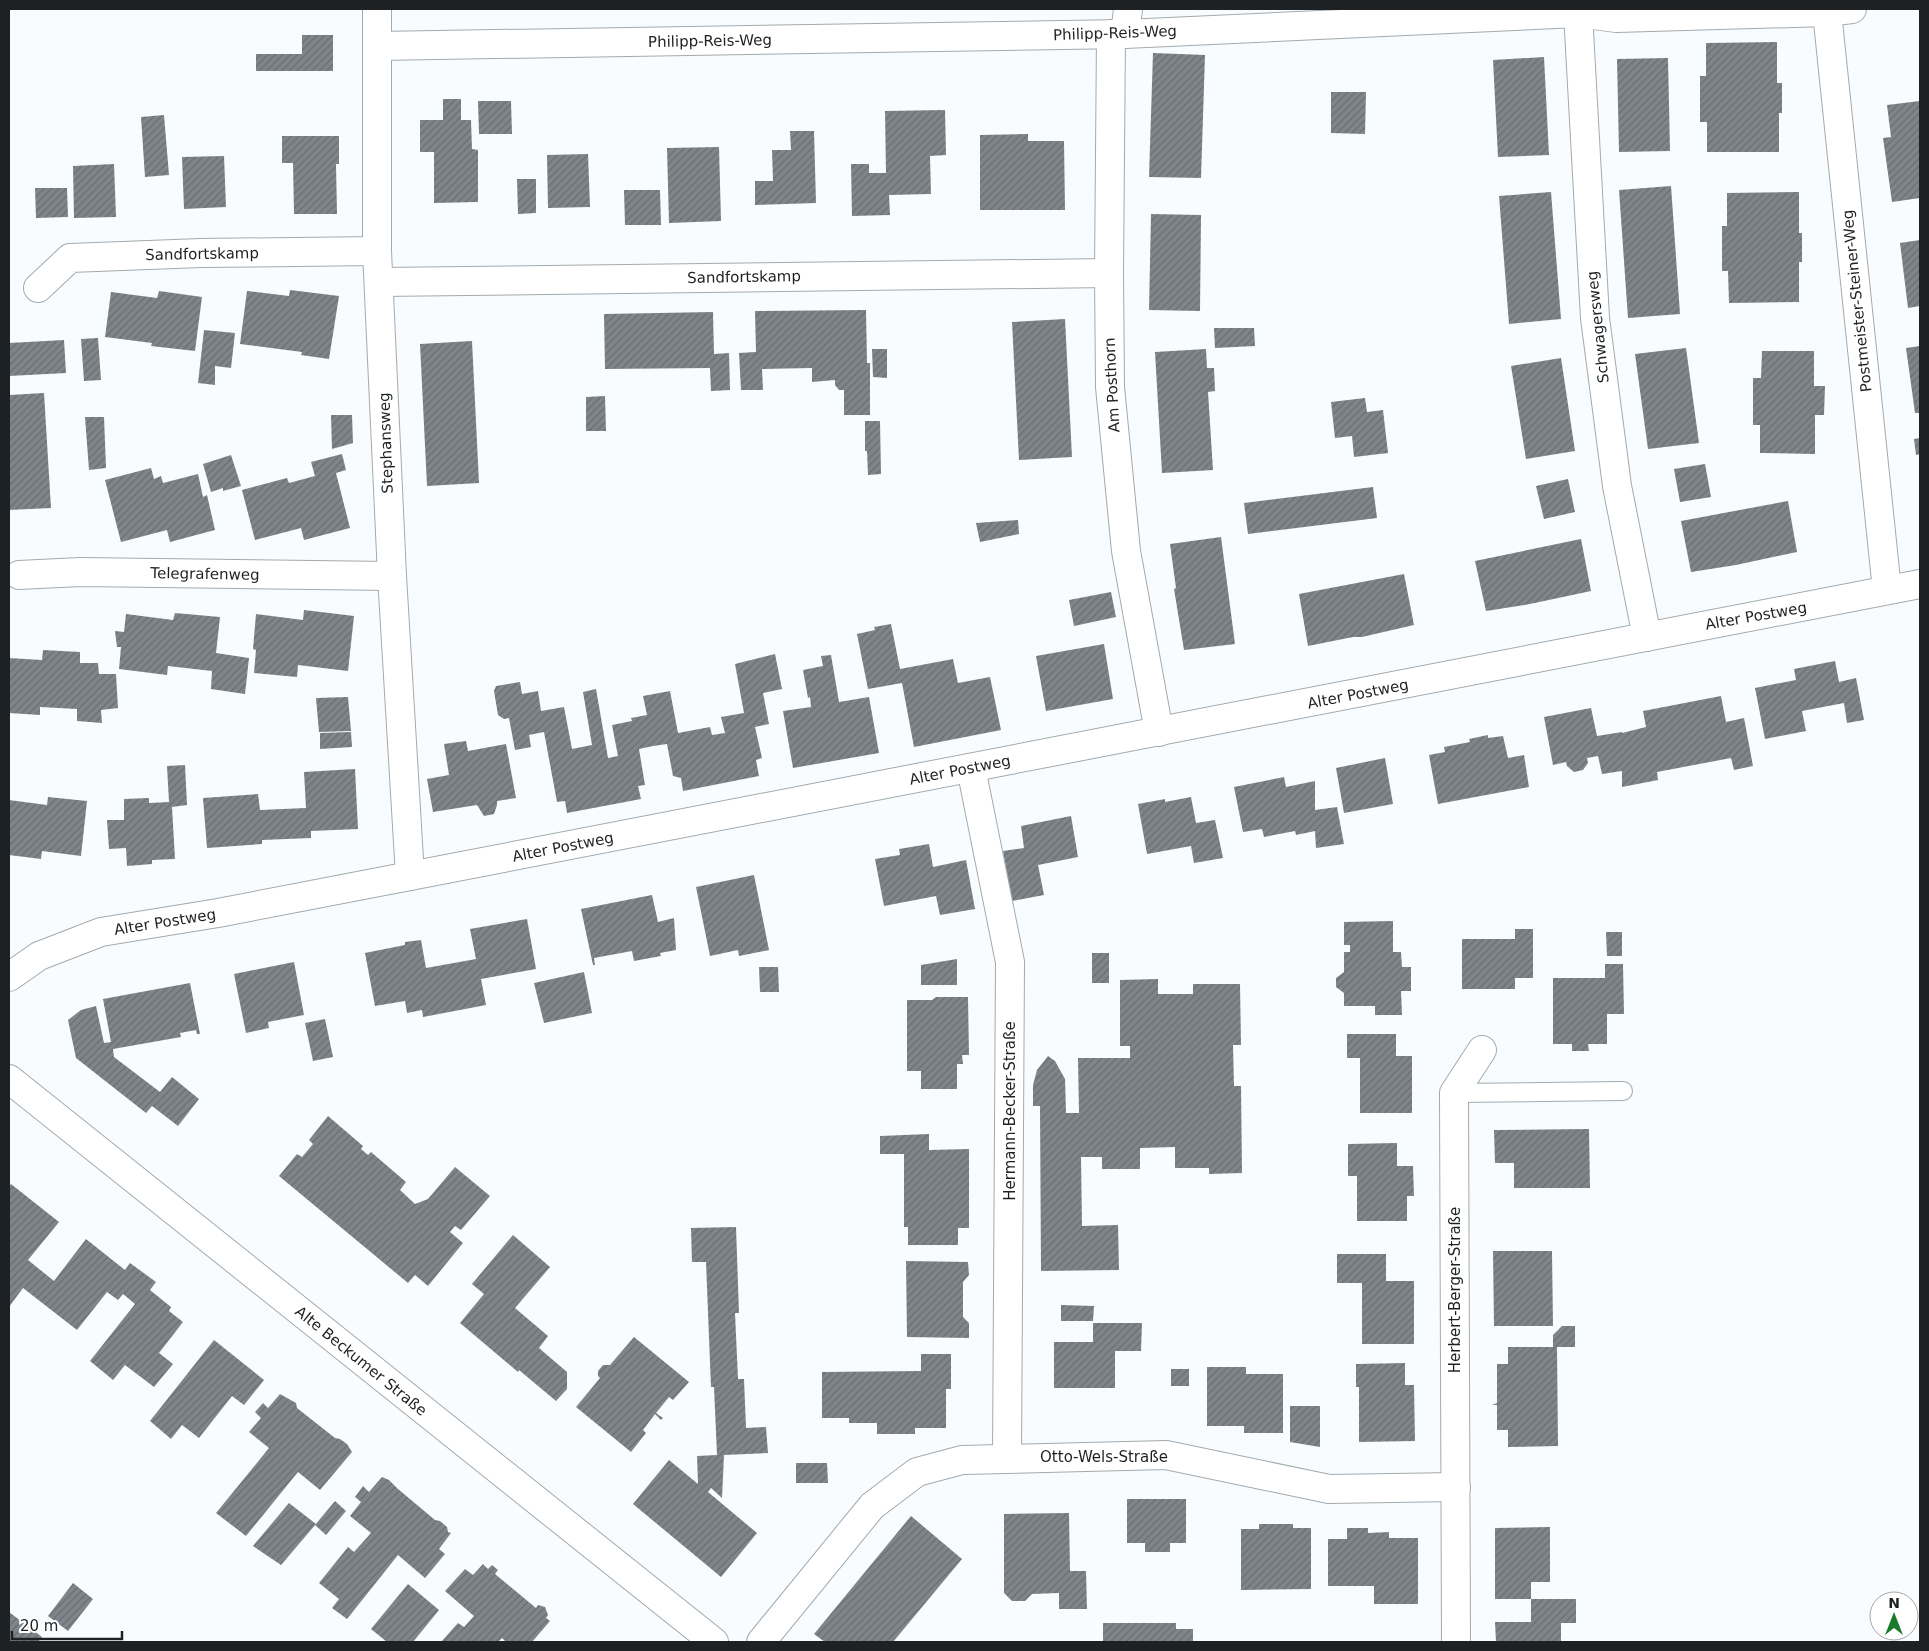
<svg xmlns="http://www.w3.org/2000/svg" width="1929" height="1651" font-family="'DejaVu Sans',sans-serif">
<defs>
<pattern id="building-hatch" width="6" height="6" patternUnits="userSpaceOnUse" patternTransform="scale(1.25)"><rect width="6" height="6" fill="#7f868b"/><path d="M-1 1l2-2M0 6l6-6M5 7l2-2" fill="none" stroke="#676d71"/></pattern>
</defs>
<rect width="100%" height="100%" fill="#f9fcfe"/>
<!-- building -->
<g fill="url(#building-hatch)">
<path d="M302 35H333V71H256V54H302Z"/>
<path d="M1777 42V83H1782V113H1779V152H1707V122H1700V76H1706V43Z"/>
<path d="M1153 53 1205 55 1201 178 1149 177Z"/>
<path d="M1544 57 1549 155 1498 157 1493 60Z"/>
<path d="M1668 58 1670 151 1619 152 1617 59Z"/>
<path d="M1331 92H1366L1365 134 1331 133Z"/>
<path d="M443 99H461V120H471L472 149 478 150V202L434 203V152H420V120H443Z"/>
<path d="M478 101H511L512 134H479Z"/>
<path d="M1920 101V198L1892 202 1883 138 1891 137 1887 105Z"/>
<path d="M945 110 946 155 930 156 931 194 889 195 890 215 852 216 851 164H869V173H886L885 111Z"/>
<path d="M164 115 169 175 145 177 141 117Z"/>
<path d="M790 131H814L816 203 755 205V181H773L772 150H791Z"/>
<path d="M1028 134V141H1064L1065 210H980V135Z"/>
<path d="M282 136H339V164H336L337 214H294L293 163H282Z"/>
<path d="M719 147 721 221 669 223 667 148Z"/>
<path d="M588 154 590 207 548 208 547 155Z"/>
<path d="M224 156 226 207 184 209 182 157Z"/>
<path d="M114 164 116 217 74 218 73 166Z"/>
<path d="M517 179H536V213L518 214Z"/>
<path d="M1671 186 1680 314 1628 318 1619 190Z"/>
<path d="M35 188H67L68 217 36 218Z"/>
<path d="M624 190H660L661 225H625Z"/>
<path d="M1551 192 1561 319 1509 324 1499 196Z"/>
<path d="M1799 192V233H1802V262H1799V302L1729 303 1728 271H1722V226H1727V193Z"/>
<path d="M1151 214 1201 215 1200 311 1149 310Z"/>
<path d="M1920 240V306L1908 308 1900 243Z"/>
<path d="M290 290 339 296 329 359 301 355 302 352 240 344 247 291 289 296Z"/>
<path d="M159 291 202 297 195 351 151 346 152 343 105 337 111 292 157 298Z"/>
<path d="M866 310 867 363H870V415H844V390H839L835 385V380L812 382V368L762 369 763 390H741L739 353 756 352 755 311Z"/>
<path d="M713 312 714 354 729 353 730 390 711 391 710 368 605 369 604 314Z"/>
<path d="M1065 319 1072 457 1019 460 1012 322Z"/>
<path d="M1214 328H1254L1255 346 1215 348Z"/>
<path d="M204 330 235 333 231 368 215 366V385L198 383Z"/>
<path d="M98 338 101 380 84 381 81 339Z"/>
<path d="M64 340 66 373 9 376V343Z"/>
<path d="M472 341 479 483 427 486 420 344Z"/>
<path d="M1920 346V413H1915L1906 348Z"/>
<path d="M1686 348 1699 443 1648 449 1635 354Z"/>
<path d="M872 349H887V378L873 377Z"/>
<path d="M1206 349 1207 368H1214L1215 391 1208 392 1213 470 1162 473 1155 352Z"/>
<path d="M1762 351H1814V386H1825L1824 415H1815V454L1760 453V425H1753V378H1761Z"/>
<path d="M1561 358 1575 451 1526 459 1511 366Z"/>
<path d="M44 393 51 508 9 510V395Z"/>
<path d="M605 396 606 431H586V397Z"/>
<path d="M1365 398 1367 412 1383 410 1388 453 1354 457 1352 436 1335 438 1331 402Z"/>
<path d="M331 415H352L353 443 332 449Z"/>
<path d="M85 417H104L106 468 89 470Z"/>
<path d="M865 421H880L881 474 868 475 867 451H865Z"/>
<path d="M1920 438V454L1916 455 1914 439Z"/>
<path d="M342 454 346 470 336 473 350 528 304 540 301 528 255 540 242 490 287 478 289 483 315 476 311 462Z"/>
<path d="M231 455 241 486 223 491V488L211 492 203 464Z"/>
<path d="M1705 464 1711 497 1680 502 1674 469Z"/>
<path d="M151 468 154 479 161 476 163 483 198 474 203 497 207 495 215 530 170 542 167 530 121 542 105 480Z"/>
<path d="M1568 479 1575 512 1544 519 1536 486Z"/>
<path d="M1373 487 1377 518 1248 534 1244 503Z"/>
<path d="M1788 501 1797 552 1736 565 1691 572 1681 521Z"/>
<path d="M1018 520 1019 534 980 542 976 523Z"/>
<path d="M1221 537 1235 644 1184 650 1174 589 1176 588 1170 544Z"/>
<path d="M1581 539 1591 591 1530 604 1486 611 1475 561Z"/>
<path d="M1404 574 1414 625 1362 637H1353L1308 646 1299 594Z"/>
<path d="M1111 592 1116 617 1074 626 1069 600Z"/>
<path d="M304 610 354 616 348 671 298 665 297 677 254 673 256 650 253 649 256 614 303 620Z"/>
<path d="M175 613 220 617 216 653 249 658 245 694 211 689 212 671 168 666 167 675 119 669 121 647H117L115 631 124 632 126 614 173 620Z"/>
<path d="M891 624 900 669 953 659 958 683 990 677 1001 730 914 747 902 683 868 689 857 634 875 630 874 627Z"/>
<path d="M1104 644 1113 699 1046 711 1036 656Z"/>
<path d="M43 650 80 652V663H98L99 674H116L118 708 101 710 102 723 77 721V709L40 707V715L9 713V658L42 660Z"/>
<path d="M775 654 782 689 763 693 769 724 755 727 762 758 756 760 759 776 683 791 681 778 673 776 667 744 653 746 639 749 645 785 638 786 641 799 567 813 565 801 557 802 544 732 529 735 531 747 515 750 509 718 504 719 498 715 494 691 496 686 520 682 522 694 538 691 541 711 564 707 572 749 592 745 583 692 596 689 608 758 618 756 612 725 632 721 631 718 647 715 643 696 670 691 678 733 710 727 712 735 725 733 721 717 744 713 735 664Z"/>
<path d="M831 655 839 702 869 697 879 753 793 768 783 711 811 707 810 697 808 698 803 670 823 666 821 656Z"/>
<path d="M1835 661 1839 682 1856 678 1864 720 1847 723 1844 703 1802 711 1806 731 1765 739 1755 688 1796 680 1794 669Z"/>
<path d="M1721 696 1726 722 1744 718 1753 766 1734 770 1731 758 1657 772 1658 780 1622 787V771L1602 774 1598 756 1587 758 1588 763 1583 770 1574 772 1567 766 1566 762 1553 765 1544 717 1591 708 1597 736 1622 732V733L1646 727 1643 711Z"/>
<path d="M348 697 351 731 319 732 316 698Z"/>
<path d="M351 732 352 747 320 749V733Z"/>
<path d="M1488 735V738L1503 736 1508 758 1524 755 1529 787 1438 804 1429 755 1445 752 1444 747 1470 742 1469 739Z"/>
<path d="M466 741 468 751 506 744 516 798 497 801V805L494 814 484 816 477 805 433 812 427 779 449 775 444 744Z"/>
<path d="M1385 758 1393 804 1344 813 1336 768Z"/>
<path d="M185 765 187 805 172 807 175 859 152 860V864L127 866 126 848 109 849 107 820H124V799L149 798V803L169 802 167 766Z"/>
<path d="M355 769 358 829 311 831V838L262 840V844L207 848 203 798 258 794 260 810 306 808 304 772Z"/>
<path d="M1284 777 1286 787 1315 781V810L1337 807 1344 844 1316 848 1315 831 1296 835 1295 831 1264 837 1262 829 1243 832 1234 787Z"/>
<path d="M48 797 87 801 81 856 42 851 41 859 9 855V800L47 805Z"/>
<path d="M1191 797 1196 823 1215 820 1223 858 1194 863 1191 846 1147 854 1138 804 1165 799V802Z"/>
<path d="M1071 816 1078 857 1038 865 1044 895 1012 901 1003 851 1024 848 1021 826Z"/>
<path d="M929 844 933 867 966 860 975 909 940 915 936 896 884 906 875 859 900 855 899 849Z"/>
<path d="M754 875 769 950 739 956 738 950 710 956 696 887Z"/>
<path d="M652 895 658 922 674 918 676 950 660 953 661 956 634 961 632 951 594 958 595 965H593L581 909Z"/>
<path d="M527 919 536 969 481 979 486 1005 423 1017 422 1010 407 1013 405 1001 375 1006 365 953 405 945V942L421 940 426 968 476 959 470 929Z"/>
<path d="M1393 921V952H1401L1402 967H1411V991H1401L1402 1015H1375V1006H1344V993L1336 987V978L1344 972V952H1350V945H1344V922Z"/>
<path d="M1515 929H1533V978H1515V989H1462V939H1515Z"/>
<path d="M1606 932H1622V956H1607Z"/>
<rect x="1092" y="953" width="17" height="30"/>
<path d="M957 959V985H921V965Z"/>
<path d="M294 962 304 1015 268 1022 269 1028 246 1033 234 974Z"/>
<path d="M1605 964H1623L1624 1014H1607V1044H1588L1589 1051H1572V1044H1553V978H1605Z"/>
<path d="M759 967H778L779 992H760Z"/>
<path d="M584 972 592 1013 544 1023 534 983Z"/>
<path d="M1158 979V994H1193V984H1240L1241 1045H1233L1234 1086H1241L1242 1173 1209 1174V1168H1175V1147L1140 1148V1169H1102V1157H1081L1082 1226 1118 1225 1119 1270 1041 1271 1040 1106H1033V1085L1037 1070 1048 1056 1055 1061 1065 1079 1066 1113H1079L1078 1058H1130V1046H1120V980Z"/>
<path d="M190 983 200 1034H197L196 1030 180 1033 181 1037 113 1049 114 1057 160 1092 172 1077 199 1099 178 1126 152 1106 146 1113 76 1058 68 1020 81 1010 96 1006 104 1043 111 1042 103 999Z"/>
<path d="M936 997H968L969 1055H962L963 1064H957V1089H921V1071H907V1000H932Z"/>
<path d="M325 1019 333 1057 313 1061 305 1023Z"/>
<path d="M1347 1034H1396V1056H1412V1113H1360V1058H1347Z"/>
<path d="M328 1116 363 1146 361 1149 368 1155 371 1152 406 1182 400 1190 415 1204 428 1199 455 1167 490 1196 461 1230 455 1226 450 1232 463 1243 428 1286 415 1275 408 1283 279 1176 297 1154 302 1157 313 1144 309 1140Z"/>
<path d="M1589 1129 1590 1188H1514V1163H1495L1494 1130Z"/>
<path d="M929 1134V1150L969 1149V1228H958V1245H908V1227H904V1154H880V1136Z"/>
<path d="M1397 1143V1166H1413L1414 1196H1407V1221H1357V1176H1348V1144Z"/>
<path d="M11 1184 59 1222 28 1260 54 1281 86 1239 125 1270 130 1263 156 1282 150 1290 171 1307 169 1311 183 1322 159 1353 173 1364 154 1387 125 1365 113 1380 90 1361 135 1304 123 1294 118 1300 107 1292 77 1330 23 1288 9 1307V1187Z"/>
<path d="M736 1227 739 1313H735L738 1379H744L746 1428 766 1427 768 1453 724 1455 722 1498 711 1488 708 1492 757 1533 721 1577 633 1504 669 1460 698 1484 697 1456 717 1455 714 1387H711L706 1262H692L691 1228Z"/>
<path d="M513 1235 550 1267 515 1308 548 1336 539 1348 567 1372V1389L556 1401 519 1370 518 1372 460 1323 484 1294 472 1284Z"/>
<path d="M1493 1251H1552L1553 1326H1494Z"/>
<path d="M1337 1254H1386V1281H1414V1344H1362V1283H1337Z"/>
<path d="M906 1261 968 1262 969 1275 963 1282V1317L969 1323V1338L907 1337Z"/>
<path d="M1061 1305 1094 1306 1093 1321H1061Z"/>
<path d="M1093 1323H1142L1141 1351H1115V1388H1054V1342H1093Z"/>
<path d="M1562 1326H1575V1347H1557L1558 1446 1508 1447V1430H1497V1405H1492L1497 1403V1364H1508V1347H1553V1335Z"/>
<path d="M634 1337 689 1382 673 1400 669 1397 656 1413 663 1418 661 1420 655 1414 643 1430 646 1433 631 1452 576 1407 600 1378 598 1376V1371L603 1365H610Z"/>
<path d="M214 1340 264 1380 244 1405 232 1396 199 1438 182 1425 171 1439 150 1421Z"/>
<path d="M921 1354H951V1389H946V1428H915V1434H877V1423H849V1418H822V1372L921 1371Z"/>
<path d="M1405 1363V1385H1414L1415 1441 1359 1442V1387H1356V1364Z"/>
<path d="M1207 1367H1246V1374H1283V1433H1244V1426H1207Z"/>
<rect x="1171" y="1369" width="18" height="17"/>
<path d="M280 1394 296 1403 297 1408 335 1438 340 1439 347 1444 352 1452 320 1490 298 1472 246 1536 216 1513 269 1448 249 1432 261 1418 255 1412 263 1403 268 1408Z"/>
<path d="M1290 1406H1320V1447L1290 1442Z"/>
<path d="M796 1463H827L828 1483H796Z"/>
<path d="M382 1477 389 1480 398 1489 435 1520 440 1521 447 1527 448 1532 451 1533 439 1549 445 1554 425 1578 398 1555 347 1619 332 1608 339 1599 319 1583 348 1547 354 1552 371 1533 350 1516 361 1502 355 1497 363 1486 369 1492Z"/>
<path d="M1127 1499H1186V1543H1170V1552H1145V1543H1127Z"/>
<path d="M335 1501 346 1511 326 1535 315 1525Z"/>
<path d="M289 1503 316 1524 281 1565 253 1546Z"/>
<path d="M1069 1513 1070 1571H1086L1087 1609H1059V1593L1032 1594 1025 1601H1012L1004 1593V1514Z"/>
<path d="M911 1516 962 1559 893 1642H825L814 1634Z"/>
<path d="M1259 1524H1293V1528H1311V1589L1241 1590V1529H1259Z"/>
<path d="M1550 1527V1582H1531V1599H1576V1623H1561V1642H1496L1495 1622H1531V1599H1495V1528Z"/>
<path d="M1347 1528H1368V1533L1389 1532V1538H1418V1604H1374V1586H1328V1539H1347Z"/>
<path d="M483 1564 488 1569 492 1565 498 1570 495 1574 536 1608 538 1605 545 1607 548 1615 546 1618 550 1621 532 1642H506L502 1638 498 1642H441L458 1623 464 1627 474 1616 445 1591 465 1569 473 1575Z"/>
<path d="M73 1583 93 1599 68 1631 48 1616Z"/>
<path d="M408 1584 439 1610 413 1642H387L371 1629Z"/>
<path d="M9 1612 42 1637 38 1642H9Z"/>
<path d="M1103 1623H1176V1629H1193V1642H1103Z"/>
</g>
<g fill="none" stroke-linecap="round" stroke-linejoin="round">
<defs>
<path id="lane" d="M1454 1093 1623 1091"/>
<g id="street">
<path d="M377 9V251L392 576 410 876"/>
<path d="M1827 12 1887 590"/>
<path d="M1578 13 1595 318 1617 486 1647 637"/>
<path d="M1111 34 1109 273 1110 387 1126 551 1159 732"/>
<path d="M1125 34 1128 9"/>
<path d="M377 46 1125 34 1578 13 1616 18 1827 12 1852 9"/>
<path d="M380 282 1109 273"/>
<path d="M38 288 70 258 201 253 377 251"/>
<path d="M19 575 80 572 392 576"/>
<path d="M971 768 1010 962 1007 1458"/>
<path d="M9 977 39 956 101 932 218 913 410 876 1920 584"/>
<path d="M761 1642 872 1506 917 1472 962 1460 1166 1455 1329 1489 1456 1487"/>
<path d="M1456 1642 1454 1093 1482 1050"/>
</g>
<path id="secondary" d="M9 1079 714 1642"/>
</defs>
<!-- lane casing -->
<use href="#lane" stroke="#a2aaaf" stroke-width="20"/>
<!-- street casing -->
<use href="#street" stroke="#a2aaaf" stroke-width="30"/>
<!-- secondary casing -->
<use href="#secondary" stroke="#a2aaaf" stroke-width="30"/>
<!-- lane -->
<use href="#lane" stroke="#fff" stroke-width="18"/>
<!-- street -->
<use href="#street" stroke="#fff" stroke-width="28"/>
<!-- secondary -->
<use href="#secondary" stroke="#fff" stroke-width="28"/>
</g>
<g text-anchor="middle" stroke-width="4" stroke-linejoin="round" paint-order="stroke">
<!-- street labels -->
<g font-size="15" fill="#1e2123" stroke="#fff">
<text transform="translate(1115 33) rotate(-2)" y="5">Philipp-Reis-Weg</text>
<text transform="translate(710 41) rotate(-1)" y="5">Philipp-Reis-Weg</text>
<text transform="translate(202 254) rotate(-1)" y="5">Sandfortskamp</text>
<text transform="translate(744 277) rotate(-1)" y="5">Sandfortskamp</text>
<text transform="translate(1857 301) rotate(-96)" y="5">Postmeister-Steiner-Weg</text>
<text transform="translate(1598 327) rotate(-96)" y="5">Schwagersweg</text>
<text transform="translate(1112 385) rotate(-93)" y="5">Am Posthorn</text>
<text transform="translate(386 443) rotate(-92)" y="5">Stephansweg</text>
<text transform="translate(205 574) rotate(1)" y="5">Telegrafenweg</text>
<text transform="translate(1756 616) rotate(-10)" y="5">Alter Postweg</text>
<text transform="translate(1358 694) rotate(-11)" y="5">Alter Postweg</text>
<text transform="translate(960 770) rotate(-11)" y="5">Alter Postweg</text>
<text transform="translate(563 847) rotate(-11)" y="5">Alter Postweg</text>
<text transform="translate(165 922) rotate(-9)" y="5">Alter Postweg</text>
<text transform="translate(1010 1111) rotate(-90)" y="5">Hermann-Becker-Straße</text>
<text transform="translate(1455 1290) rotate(-90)" y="5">Herbert-Berger-Straße</text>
<text transform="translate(361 1361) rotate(39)" y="5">Alte Beckumer Straße</text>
<text x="1104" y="1462">Otto-Wels-Straße</text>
</g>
</g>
<!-- border -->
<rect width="1929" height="1651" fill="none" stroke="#1e2123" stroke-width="20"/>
<!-- north arrow -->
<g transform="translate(1894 1616)"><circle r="24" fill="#ffffff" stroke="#a5a6a7"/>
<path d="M0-4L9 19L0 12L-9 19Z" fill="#1a7b2d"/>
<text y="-8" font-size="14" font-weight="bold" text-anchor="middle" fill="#1e2123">N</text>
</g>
<!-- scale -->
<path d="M12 1631v8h110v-8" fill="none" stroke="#1e2123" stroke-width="2.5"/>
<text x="20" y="1631" font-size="15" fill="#1e2123" stroke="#ffffff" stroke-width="4" paint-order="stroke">20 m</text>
</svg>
